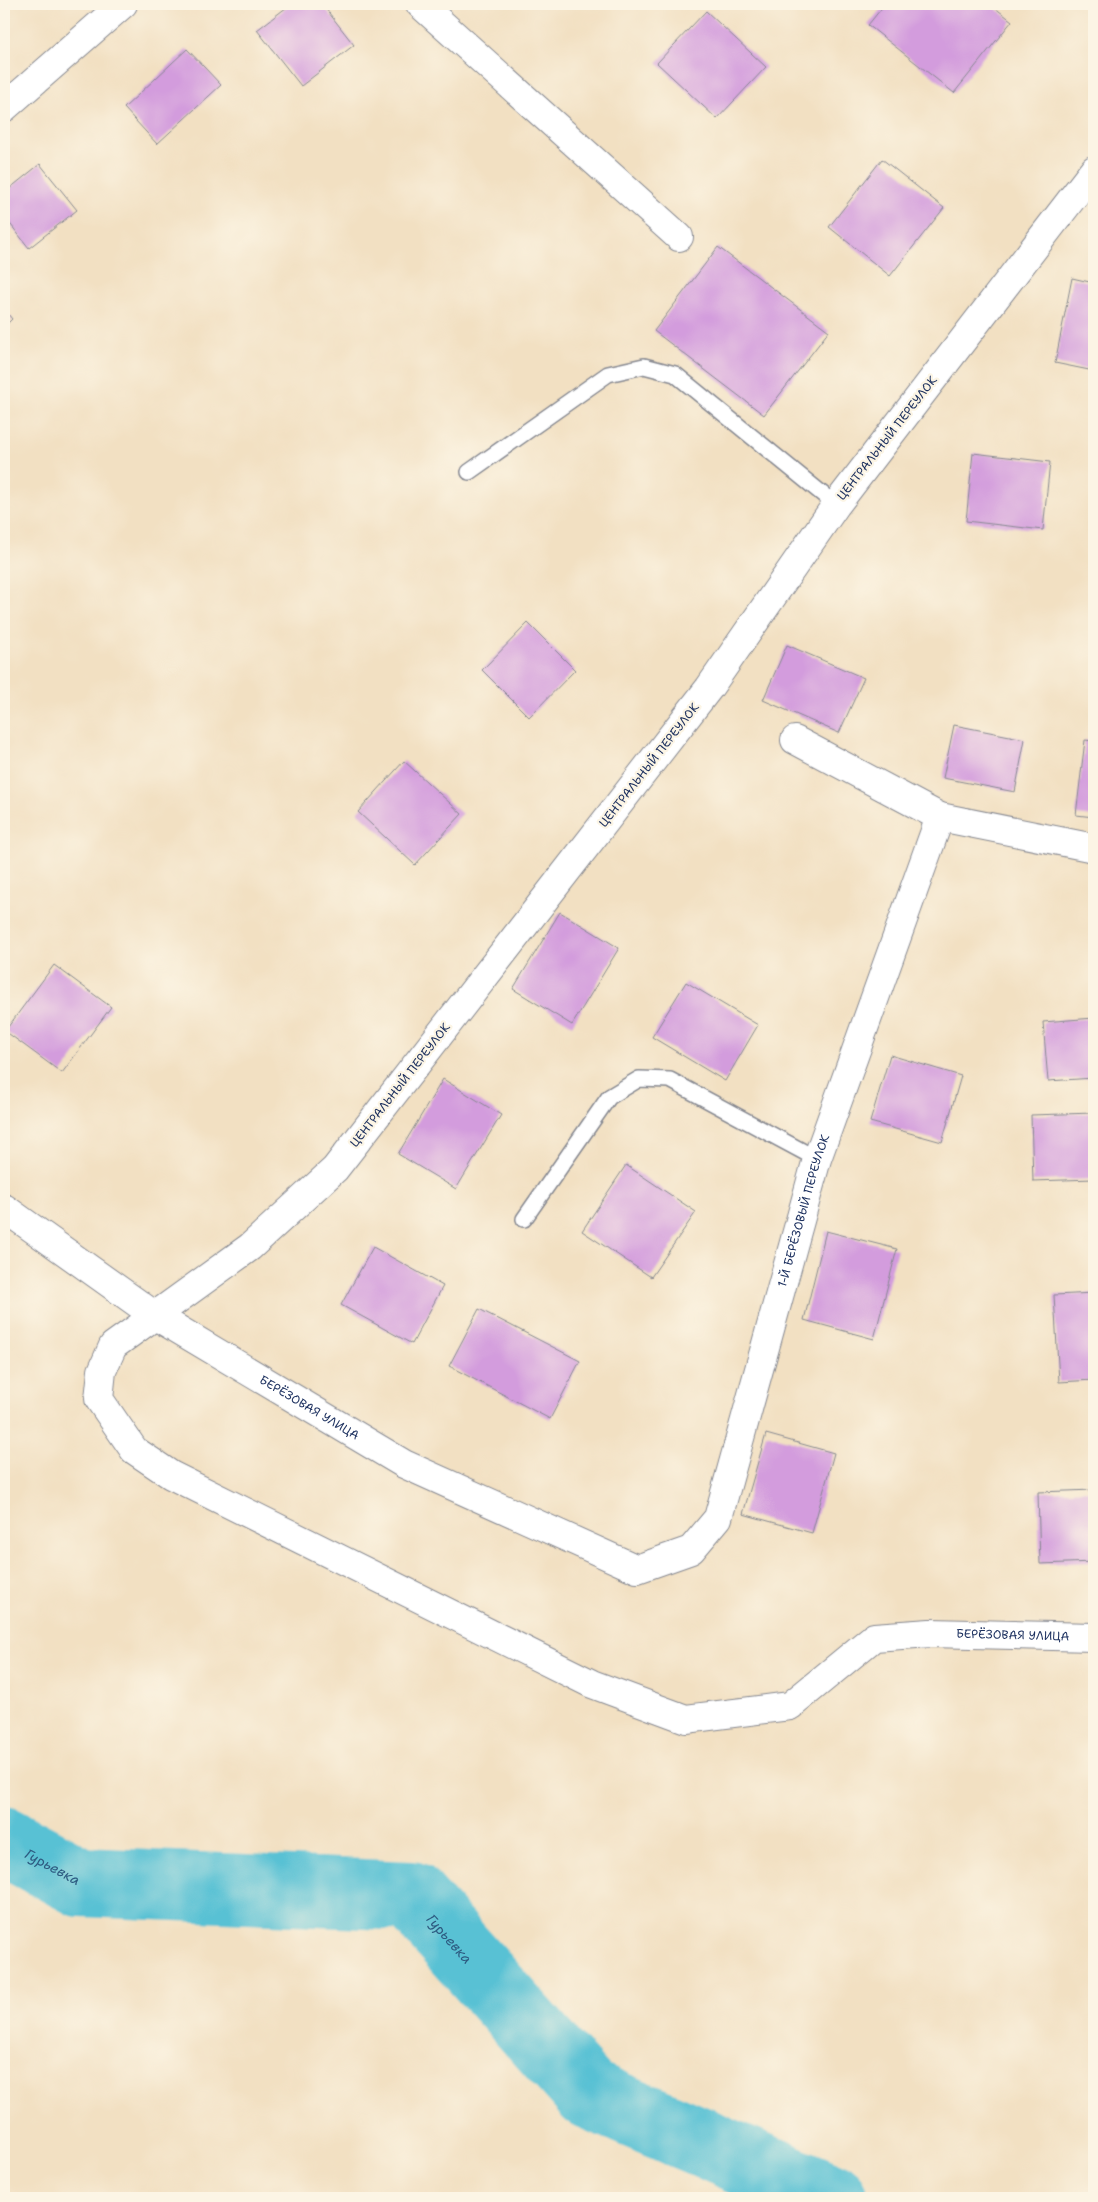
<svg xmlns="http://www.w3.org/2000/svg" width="1098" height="2202" font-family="'Shantell Sans',sans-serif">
<rect width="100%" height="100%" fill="#fcf5e5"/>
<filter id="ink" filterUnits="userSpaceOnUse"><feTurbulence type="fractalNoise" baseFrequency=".02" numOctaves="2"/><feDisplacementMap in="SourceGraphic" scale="10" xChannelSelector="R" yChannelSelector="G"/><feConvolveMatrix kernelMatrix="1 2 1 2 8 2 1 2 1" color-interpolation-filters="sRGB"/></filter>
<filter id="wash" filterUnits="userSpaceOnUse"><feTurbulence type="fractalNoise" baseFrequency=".0096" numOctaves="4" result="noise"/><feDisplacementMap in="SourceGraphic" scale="20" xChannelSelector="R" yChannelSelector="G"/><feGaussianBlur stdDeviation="1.12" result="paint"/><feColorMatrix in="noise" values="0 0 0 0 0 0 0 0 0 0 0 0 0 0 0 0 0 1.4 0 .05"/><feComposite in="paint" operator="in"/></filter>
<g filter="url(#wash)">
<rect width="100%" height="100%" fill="#f2e0c2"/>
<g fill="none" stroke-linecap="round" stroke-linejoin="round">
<!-- river -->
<path stroke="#58c1d4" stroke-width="70" id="s1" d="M4,1841L81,1882L411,1896L588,2094L833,2198"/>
</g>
<g id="blocks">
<!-- building -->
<g fill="#d39cdd">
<path d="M291,4H322L354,45L301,86L257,30Z"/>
<path d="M885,4H990L1012,21L954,93L868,25Z"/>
<path d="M706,11L766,67L717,119L657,63Z"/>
<path d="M187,49L221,85L157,144L124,108Z"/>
<path d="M882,159L944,208L890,276L829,227Z"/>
<path d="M40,164L77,210L29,248L4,216V193Z"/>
<path d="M718,247L829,331L764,415L654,331Z"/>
<path d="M1072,278L1094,283V371L1055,363Z"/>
<path d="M4,309L12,319L4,327Z"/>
<path d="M973,453L1050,462L1043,530L966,521Z"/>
<path d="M528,623L575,670L529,717L482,670Z"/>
<path d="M787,645L864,678L839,733L763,700Z"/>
<path d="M954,725L1025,739L1015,792L943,778Z"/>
<path d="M1085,740L1094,741V817L1076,815Z"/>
<path d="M404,761L462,814L415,865L358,812Z"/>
<path d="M560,912L619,948L572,1025L513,989Z"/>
<path d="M54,965L111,1007L62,1073L5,1031Z"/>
<path d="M686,982L758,1025L725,1081L652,1037Z"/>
<path d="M1094,1018V1078L1048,1081L1043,1022Z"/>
<path d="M890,1055L961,1076L942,1142L870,1122Z"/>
<path d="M443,1079L501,1115L456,1189L398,1154Z"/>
<path d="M1094,1113V1179L1033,1181L1031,1115Z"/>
<path d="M626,1165L696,1212L651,1277L582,1231Z"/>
<path d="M826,1231L897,1249L874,1339L804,1320Z"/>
<path d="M373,1247L443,1286L412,1344L341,1305Z"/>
<path d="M1094,1293V1380L1059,1382L1054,1295Z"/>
<path d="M479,1309L580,1361L550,1419L449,1366Z"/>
<path d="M766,1434L834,1453L812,1533L743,1514Z"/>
<path d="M1094,1490V1562L1040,1564L1038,1492Z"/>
</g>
</g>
</g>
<g filter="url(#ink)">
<use href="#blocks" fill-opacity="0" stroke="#868890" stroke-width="1"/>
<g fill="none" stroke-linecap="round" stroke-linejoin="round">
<defs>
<g id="service">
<path d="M469,472L608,374L644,366L675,374L836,505"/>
<path d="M524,1219L609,1097L639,1079L670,1080L817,1159"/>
</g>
<g id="minor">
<path d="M420,4L679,237"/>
<path d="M4,108L123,4"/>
<path id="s2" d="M1094,170L836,505L709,688L335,1169L250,1247L113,1346L102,1371L99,1399L134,1450L171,1475L592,1684L686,1719L790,1706L874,1637L930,1633L1094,1637"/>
<path d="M795,740L940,817L1094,848"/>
<path id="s3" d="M4,1208L154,1315L404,1464L637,1569L691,1550L718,1518L817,1159L940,817"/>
</g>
</defs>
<!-- service casing -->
<use href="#service" stroke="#868890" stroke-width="18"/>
<!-- minor casing -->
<use href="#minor" stroke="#868890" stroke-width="30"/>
<!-- service -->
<use href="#service" stroke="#fff" stroke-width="15"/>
<!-- minor -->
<use href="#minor" stroke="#fff" stroke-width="28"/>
</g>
</g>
<g text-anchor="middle" stroke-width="4.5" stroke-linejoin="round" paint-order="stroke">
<!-- street labels -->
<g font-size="12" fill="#1b2f5e" stroke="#fcf5e5">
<text transform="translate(887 438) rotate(-52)" y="4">ЦЕНТРАЛЬНЫЙ ПЕРЕУЛОК</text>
<text transform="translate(649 765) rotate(-52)" y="4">ЦЕНТРАЛЬНЫЙ ПЕРЕУЛОК</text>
<text transform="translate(400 1085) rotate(-52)" y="4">ЦЕНТРАЛЬНЫЙ ПЕРЕУЛОК</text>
<text dy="4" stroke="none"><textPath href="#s3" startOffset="1149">1-Й БЕРЁЗОВЫЙ ПЕРЕУЛОК</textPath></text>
<text dy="4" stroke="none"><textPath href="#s3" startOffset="365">БЕРЁЗОВАЯ УЛИЦА</textPath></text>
<text dy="4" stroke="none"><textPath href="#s2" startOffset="2624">БЕРЁЗОВАЯ УЛИЦА</textPath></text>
</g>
<!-- water labels -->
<g font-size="14" font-style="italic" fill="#2d5b81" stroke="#fcf5e5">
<text dy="5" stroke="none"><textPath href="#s1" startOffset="55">Гурьевка</textPath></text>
<text dy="5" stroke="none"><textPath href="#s1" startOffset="475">Гурьевка</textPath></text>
</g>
</g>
<!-- margin -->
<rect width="1098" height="2202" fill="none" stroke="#fcf5e5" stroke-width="20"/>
</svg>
